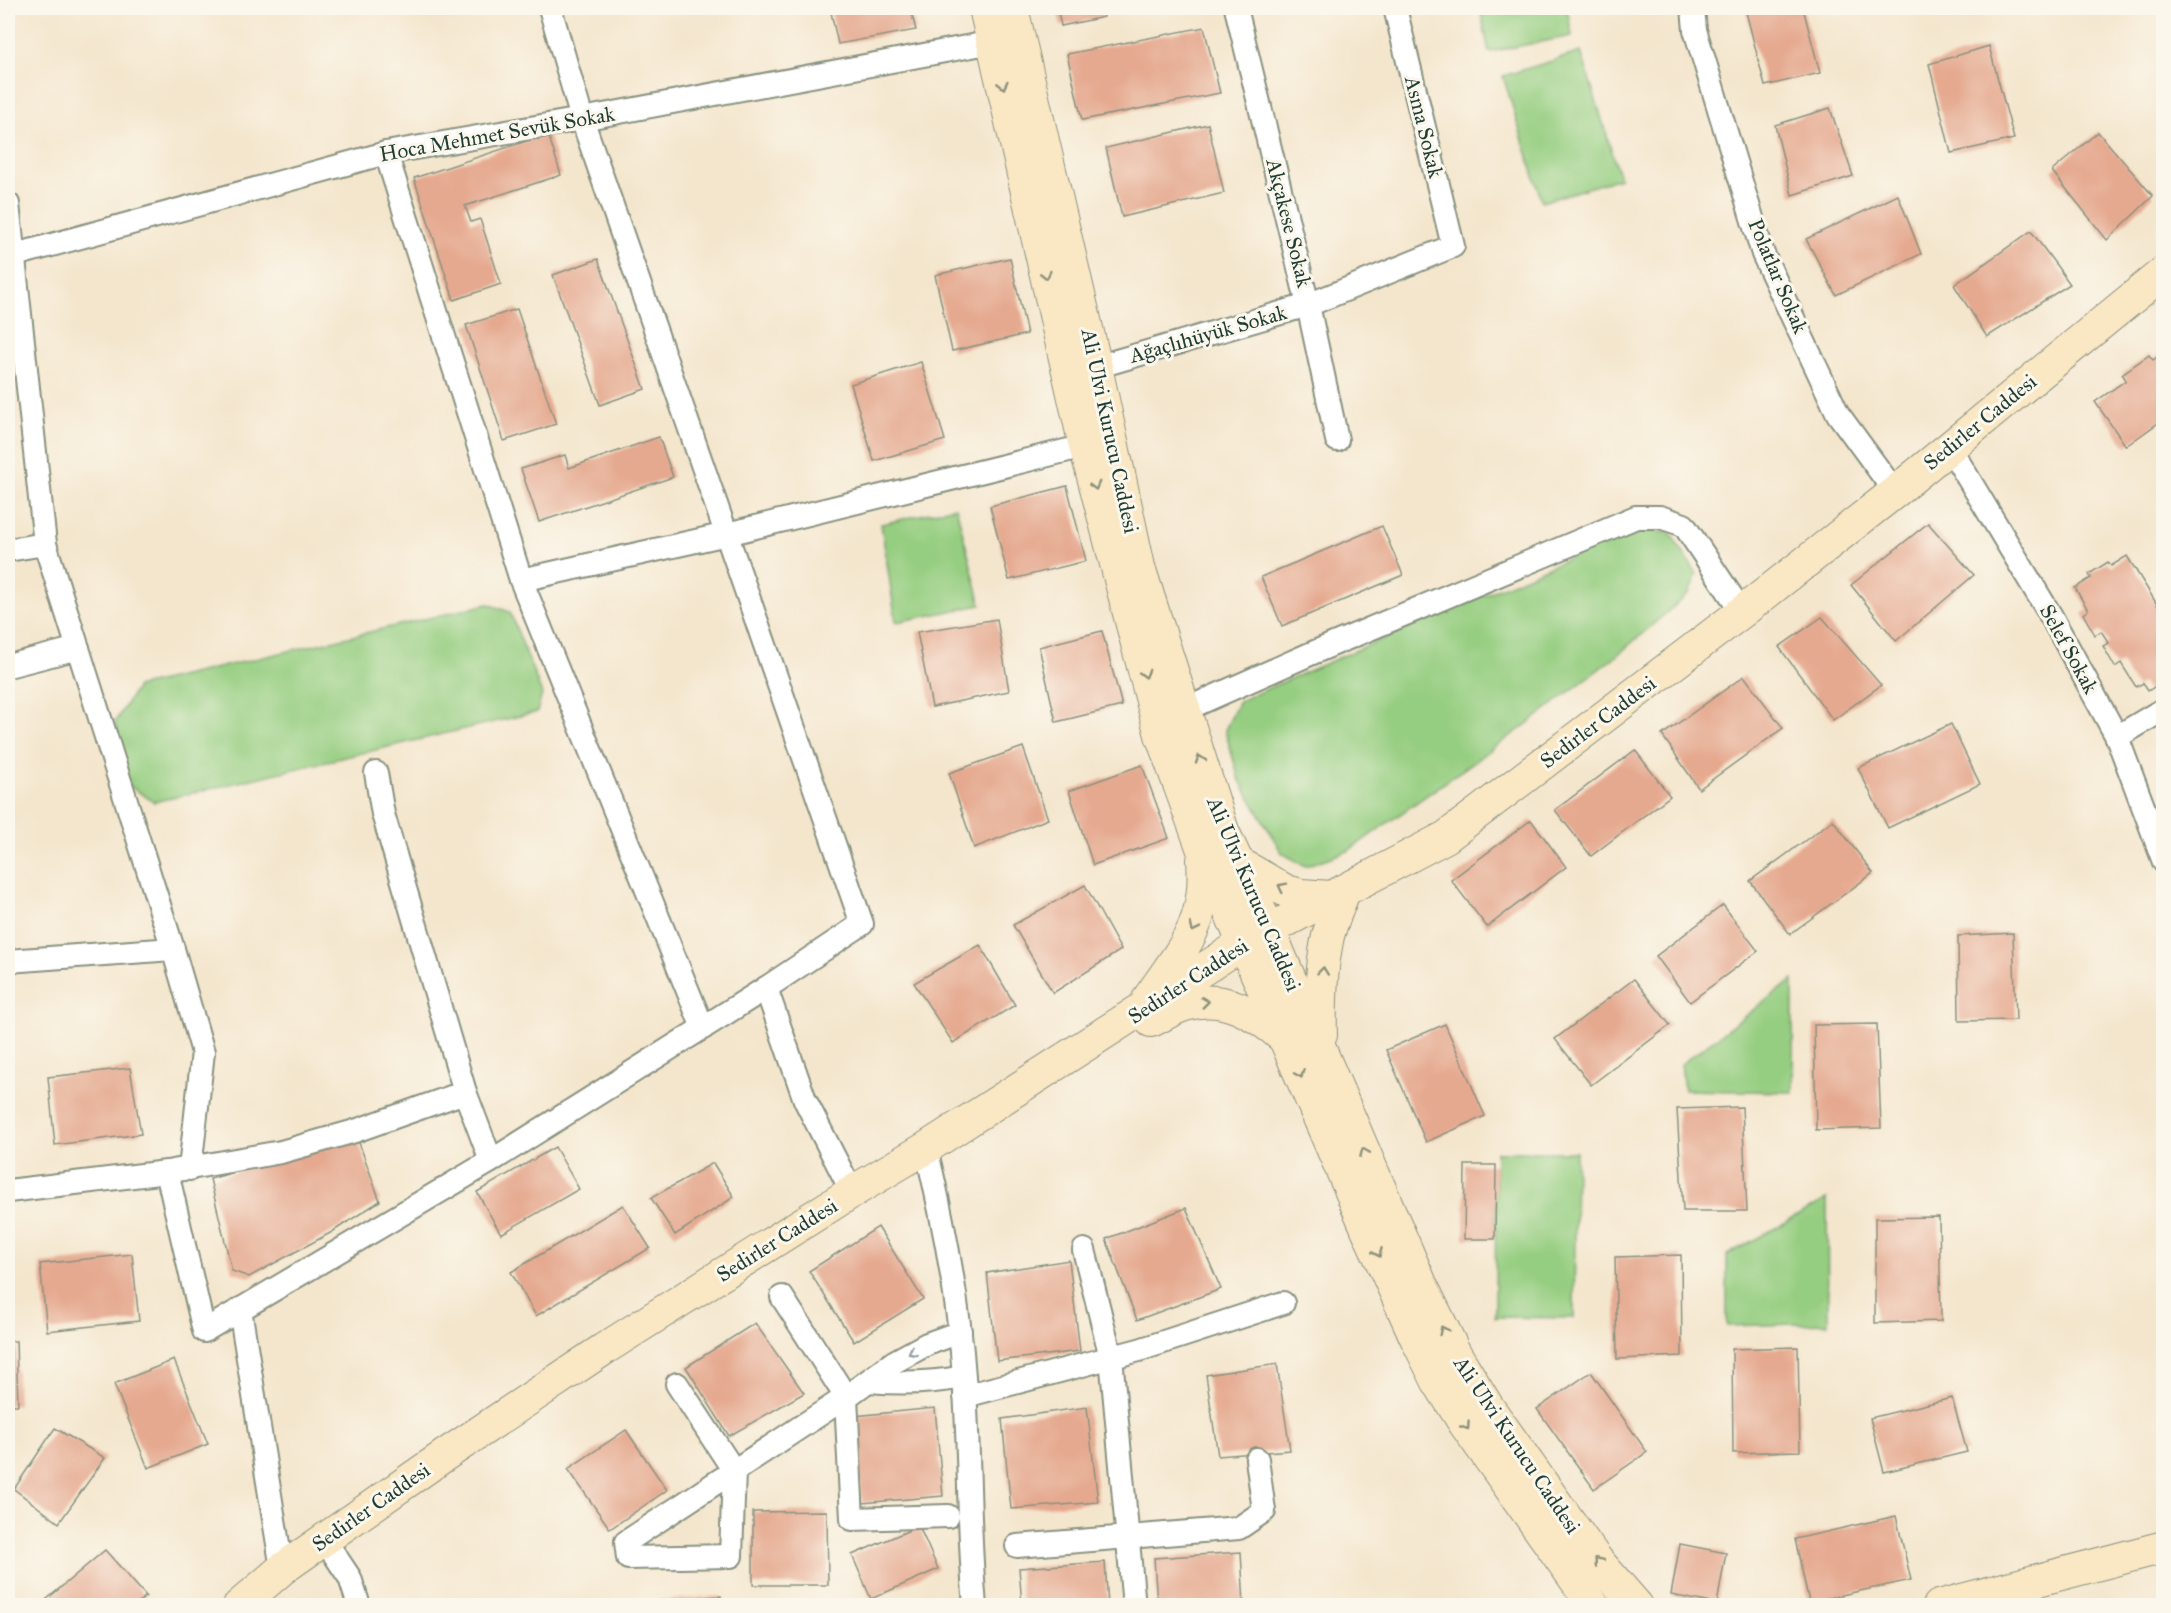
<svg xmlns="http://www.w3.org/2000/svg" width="2171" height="1613" font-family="'IM FELL Great Primer',serif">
<rect width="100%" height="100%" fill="#fbf7ec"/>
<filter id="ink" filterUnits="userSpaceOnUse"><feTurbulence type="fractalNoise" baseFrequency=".0167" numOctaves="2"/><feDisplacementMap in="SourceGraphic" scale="12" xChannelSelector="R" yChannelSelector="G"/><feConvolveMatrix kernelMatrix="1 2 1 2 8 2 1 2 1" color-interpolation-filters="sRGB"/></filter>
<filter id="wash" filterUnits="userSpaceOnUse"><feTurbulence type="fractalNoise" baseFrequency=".008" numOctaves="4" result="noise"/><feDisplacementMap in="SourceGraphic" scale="24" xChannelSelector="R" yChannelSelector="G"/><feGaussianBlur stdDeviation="1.35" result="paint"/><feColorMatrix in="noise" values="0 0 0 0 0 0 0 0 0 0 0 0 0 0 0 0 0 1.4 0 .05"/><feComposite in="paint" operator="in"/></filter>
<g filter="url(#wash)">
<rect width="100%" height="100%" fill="#f4e6cd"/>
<!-- green -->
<g fill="#96ce81" stroke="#5a865a" stroke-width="1.5">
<path d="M1480,8H1567L1572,36L1489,52Z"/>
<path d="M1581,52L1620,178L1542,202L1503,76Z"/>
<path d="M956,507L981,605L896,622L881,524Z"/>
<path d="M1636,529L1670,533L1697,574L1689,593L1620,653L1530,722L1348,851L1305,866L1282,853L1239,779L1225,730L1239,701Z"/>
<path d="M488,604L510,612L542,694L537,712L154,802L128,785L115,722L137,687Z"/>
<path d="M1793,980V1092L1684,1090L1681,1064Z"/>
<path d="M1496,1152H1576L1574,1318L1495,1317Z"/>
<path d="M1827,1199L1828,1323L1727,1326V1255Z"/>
</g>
<g id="blocks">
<!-- building -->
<g fill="#e5a98f">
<path d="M830,8H910L916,30L838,44Z"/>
<path d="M1057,8H1102L1104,17L1061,26Z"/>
<path d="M1745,8H1803L1820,73L1765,86Z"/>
<path d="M1204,27L1220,93L1082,120L1067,54Z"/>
<path d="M1989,46L2014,139L1951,153L1929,64Z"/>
<path d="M1830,108L1853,176L1792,195L1775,125Z"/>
<path d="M1208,124L1224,193L1122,217L1106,148Z"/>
<path d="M2098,132L2153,196L2107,240L2052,171Z"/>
<path d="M548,134L561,175L465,206L471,222L480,219L501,284L454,300L414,178Z"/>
<path d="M1898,195L1921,254L1836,295L1806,239Z"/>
<path d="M2031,231L2070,284L1987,337L1954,285Z"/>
<path d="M1010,258L1027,334L952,351L935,275Z"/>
<path d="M598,259L645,389L600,405L553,275Z"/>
<path d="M517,309L556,424L504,441L466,325Z"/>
<path d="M2163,353V423L2161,421L2126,446L2095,402L2126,380L2122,374L2149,355L2153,360Z"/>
<path d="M921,362L945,440L874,461L851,384Z"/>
<path d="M659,437L673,477L539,522L521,469L565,455L569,468Z"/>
<path d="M1067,486L1086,561L1009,580L990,506Z"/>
<path d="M1928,523L1974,575L1896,641L1851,585Z"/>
<path d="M1382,526L1403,575L1282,626L1261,577Z"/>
<path d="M2127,556L2163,614V681L2148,691L2143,683L2136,687L2121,663L2115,667L2103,646L2109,643L2101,631L2095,635L2083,614L2088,610L2075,588L2091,578L2089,574L2108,562L2111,566Z"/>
<path d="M1822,617L1881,685L1833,720L1779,647Z"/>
<path d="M997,619L1009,691L932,707L917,632Z"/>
<path d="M1102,631L1122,706L1056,722L1039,647Z"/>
<path d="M1744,676L1783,728L1699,789L1662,735Z"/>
<path d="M1951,724L1980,784L1888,828L1858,768Z"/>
<path d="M1023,747L1048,819L974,848L949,773Z"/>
<path d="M1635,750L1670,796L1591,856L1555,810Z"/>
<path d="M1142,765L1169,838L1093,865L1069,791Z"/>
<path d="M1531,820L1566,867L1487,927L1451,880Z"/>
<path d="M1833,820L1873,873L1790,934L1750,881Z"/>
<path d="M1085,885L1121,950L1053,993L1013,925Z"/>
<path d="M1723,905L1758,951L1690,1002L1656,956Z"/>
<path d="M2013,933L2016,1020L1959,1021L1958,936Z"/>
<path d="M980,945L1015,1005L953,1043L914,983Z"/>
<path d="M1634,979L1670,1025L1591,1085L1555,1039Z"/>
<path d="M1445,1024L1485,1116L1426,1142L1386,1050Z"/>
<path d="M1877,1024L1881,1128L1816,1130L1814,1025Z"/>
<path d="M130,1068L141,1134L55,1145L48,1077Z"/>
<path d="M1742,1107L1747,1211H1683L1677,1109Z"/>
<path d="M357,1137L380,1201L332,1232L249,1277L232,1271L210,1179Z"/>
<path d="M555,1147L579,1189L501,1234L477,1192Z"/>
<path d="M713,1163L734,1197L675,1235L651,1198Z"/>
<path d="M1465,1165H1496L1495,1239H1464Z"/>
<path d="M623,1205L650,1248L536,1316L511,1272Z"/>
<path d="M1186,1208L1221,1289L1137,1320L1106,1239Z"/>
<path d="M1939,1217L1941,1321L1875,1323V1218Z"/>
<path d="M878,1227L923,1299L854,1342L809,1271Z"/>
<path d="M132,1254L139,1321L47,1331L40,1264Z"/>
<path d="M1681,1255L1682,1356L1617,1359L1615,1257Z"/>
<path d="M1069,1260L1080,1351L997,1361L987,1273Z"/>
<path d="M755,1323L804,1393L729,1436L686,1367Z"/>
<path d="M8,1341H16L18,1405H8Z"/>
<path d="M1798,1347L1800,1451L1733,1453L1732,1349Z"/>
<path d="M174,1360L208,1444L148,1468L114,1384Z"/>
<path d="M1277,1364L1290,1450L1218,1456L1206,1375Z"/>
<path d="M1591,1372L1647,1452L1594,1489L1537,1409Z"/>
<path d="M1952,1398L1967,1452L1884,1472L1870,1418Z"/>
<path d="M1087,1407L1098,1502L1011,1509L1002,1419Z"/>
<path d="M935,1408L943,1496L862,1503L854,1416Z"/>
<path d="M55,1428L105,1458L59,1523L14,1489Z"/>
<path d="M626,1430L667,1490L610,1529L568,1469Z"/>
<path d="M827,1511L828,1585H753V1512Z"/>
<path d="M1896,1516L1911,1580L1809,1602L1795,1539Z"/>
<path d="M919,1526L938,1569L871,1599L852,1555Z"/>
<path d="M1680,1544L1726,1553L1717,1604L1671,1595Z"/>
<path d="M105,1550L146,1596L136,1605H40Z"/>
<path d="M1241,1552L1244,1605H1157L1154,1558Z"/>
<path d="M1105,1562L1108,1605H1022L1019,1568Z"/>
<path d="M721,1596L722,1605H642V1602Z"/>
</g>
</g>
</g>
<g filter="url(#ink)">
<use href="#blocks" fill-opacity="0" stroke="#8a9280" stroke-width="1.5"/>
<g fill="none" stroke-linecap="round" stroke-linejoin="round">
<defs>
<g id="street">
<path d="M1236,8L1308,305L1337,440"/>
<path d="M1693,8L1695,30L1763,254L1838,414L1895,492"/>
<path d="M386,153L521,580L703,1028"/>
<path d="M8,204L45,544L173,949L203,1052L190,1169"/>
<path d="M8,257L386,153L582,119L993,42"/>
<path d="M1096,367L1308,305L1453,246L1395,8"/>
<path d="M1950,448L2051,616L2117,737L2164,862"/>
<path d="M8,550L45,544"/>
<path d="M521,580L727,534L1085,446"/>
<path d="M8,666L78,648"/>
<path d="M1184,710L1310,654L1636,517H1660L1684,525L1742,612"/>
<path d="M2117,737L2164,709"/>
<path d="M376,773L383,814L465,1092L491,1161"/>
<path d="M8,961L173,949"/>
<path d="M766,988L805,1100L852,1192"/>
<path d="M926,1148C944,1223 959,1300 964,1377C970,1453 968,1530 975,1606"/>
<path d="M167,1172L204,1331L491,1161L766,988L862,924L582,119L550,8"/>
<path d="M8,1191L167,1172L281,1152L355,1131L465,1092"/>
<path d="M1084,1250L1111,1357L1134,1606"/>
<path d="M782,1297L846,1397L852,1519L948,1516"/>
<path d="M240,1309L282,1569"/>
<path d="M869,1381C902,1384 932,1383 964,1377"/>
<path d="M677,1384L734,1471L731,1556L628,1558L626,1542L846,1397L894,1362L927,1344L960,1332"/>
<path d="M965,1396L1139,1350L1283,1303"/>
<path d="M324,1539L350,1578L359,1606"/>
<path d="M1017,1546L1239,1528L1264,1511L1257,1459"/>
</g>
<g id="secondary">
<path d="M985,8L1085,446L1161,735L1203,850L1371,1238L1416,1338L1438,1382L1464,1423L1594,1606"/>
<path d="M1012,8L1096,367L1139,567L1223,831L1269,930L1421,1284L1455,1353L1488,1407L1596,1559L1637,1606"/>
<path d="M1237,862L1286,891L1301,895L1332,897"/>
<path d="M1148,999C1182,949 1208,925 1203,860"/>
<path d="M1151,1021C1162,1016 1174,1008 1185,1005C1224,993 1256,1014 1284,1038"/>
<path d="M1321,1035C1320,1001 1321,968 1328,936C1332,921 1339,906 1344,891"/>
<path d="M239,1606L282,1569L445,1455L604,1349L852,1192L926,1148L1244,943L1446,837L1742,612L1895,492L2164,272"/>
<path d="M1939,1606L2164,1547"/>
</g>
</defs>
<!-- street casing -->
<use href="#street" stroke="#8a9280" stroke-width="26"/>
<!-- secondary casing -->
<use href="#secondary" stroke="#8a9280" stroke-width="34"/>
<!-- street -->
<use href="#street" stroke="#fff" stroke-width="22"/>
<!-- secondary -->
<use href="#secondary" stroke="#fae7c3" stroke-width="32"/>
</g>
<!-- one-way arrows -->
<defs><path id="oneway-chevron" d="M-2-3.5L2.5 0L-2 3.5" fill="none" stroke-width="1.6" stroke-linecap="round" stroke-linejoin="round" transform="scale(1.5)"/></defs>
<g stroke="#8c927c">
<use href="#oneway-chevron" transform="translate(1003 85) rotate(77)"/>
<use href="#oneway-chevron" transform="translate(1046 275) rotate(77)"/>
<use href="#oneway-chevron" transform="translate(1095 486) rotate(75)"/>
<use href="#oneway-chevron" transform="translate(1145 674) rotate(75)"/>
<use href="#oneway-chevron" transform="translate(1200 759) rotate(-108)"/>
<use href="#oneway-chevron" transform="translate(1282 887) rotate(-153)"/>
<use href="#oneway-chevron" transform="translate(1194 928) rotate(116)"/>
<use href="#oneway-chevron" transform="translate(1323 971) rotate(-84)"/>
<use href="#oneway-chevron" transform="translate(1205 1002) rotate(-7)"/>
<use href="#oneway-chevron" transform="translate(1300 1074) rotate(67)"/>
<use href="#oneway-chevron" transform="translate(1364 1152) rotate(-113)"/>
<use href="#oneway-chevron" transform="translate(1378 1253) rotate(66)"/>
<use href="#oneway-chevron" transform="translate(1443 1330) rotate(-116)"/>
<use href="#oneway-chevron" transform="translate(1466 1426) rotate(56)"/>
<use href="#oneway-chevron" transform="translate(1598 1561) rotate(-130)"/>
</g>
<use stroke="#8f9e9a" href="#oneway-chevron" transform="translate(912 1352) rotate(151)"/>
</g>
<g text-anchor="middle" stroke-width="6" stroke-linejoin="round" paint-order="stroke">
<!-- street labels -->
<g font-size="21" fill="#1f3d34" stroke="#fbf7ec">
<text transform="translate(1424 127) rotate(76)" y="7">Asma Sokak</text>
<text transform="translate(497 134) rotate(-10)" y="7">Hoca Mehmet Sevük Sokak</text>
<text transform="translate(1289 223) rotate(76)" y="7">Akçakese Sokak</text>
<text transform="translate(1778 276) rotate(67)" y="7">Polatlar Sokak</text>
<text transform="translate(1208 334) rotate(-16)" y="7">Ağaçlıhüyük Sokak</text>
<text transform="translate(1980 422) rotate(-39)" y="7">Sedirler Caddesi</text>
<text transform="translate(1110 431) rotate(78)" y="7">Ali Ulvi Kurucu Caddesi</text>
<text transform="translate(2069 649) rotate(61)" y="7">Selef Sokak</text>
<text transform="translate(1598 722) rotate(-37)" y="7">Sedirler Caddesi</text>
<text transform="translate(1254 894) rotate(67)" y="7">Ali Ulvi Kurucu Caddesi</text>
<text transform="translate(1188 981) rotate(-33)" y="7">Sedirler Caddesi</text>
<text transform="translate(777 1240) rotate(-32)" y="7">Sedirler Caddesi</text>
<text transform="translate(1517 1445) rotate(56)" y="7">Ali Ulvi Kurucu Caddesi</text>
<text transform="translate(371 1507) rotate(-35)" y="7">Sedirler Caddesi</text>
</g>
</g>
<!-- margin -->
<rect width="2171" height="1613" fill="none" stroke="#fbf7ec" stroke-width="30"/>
</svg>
